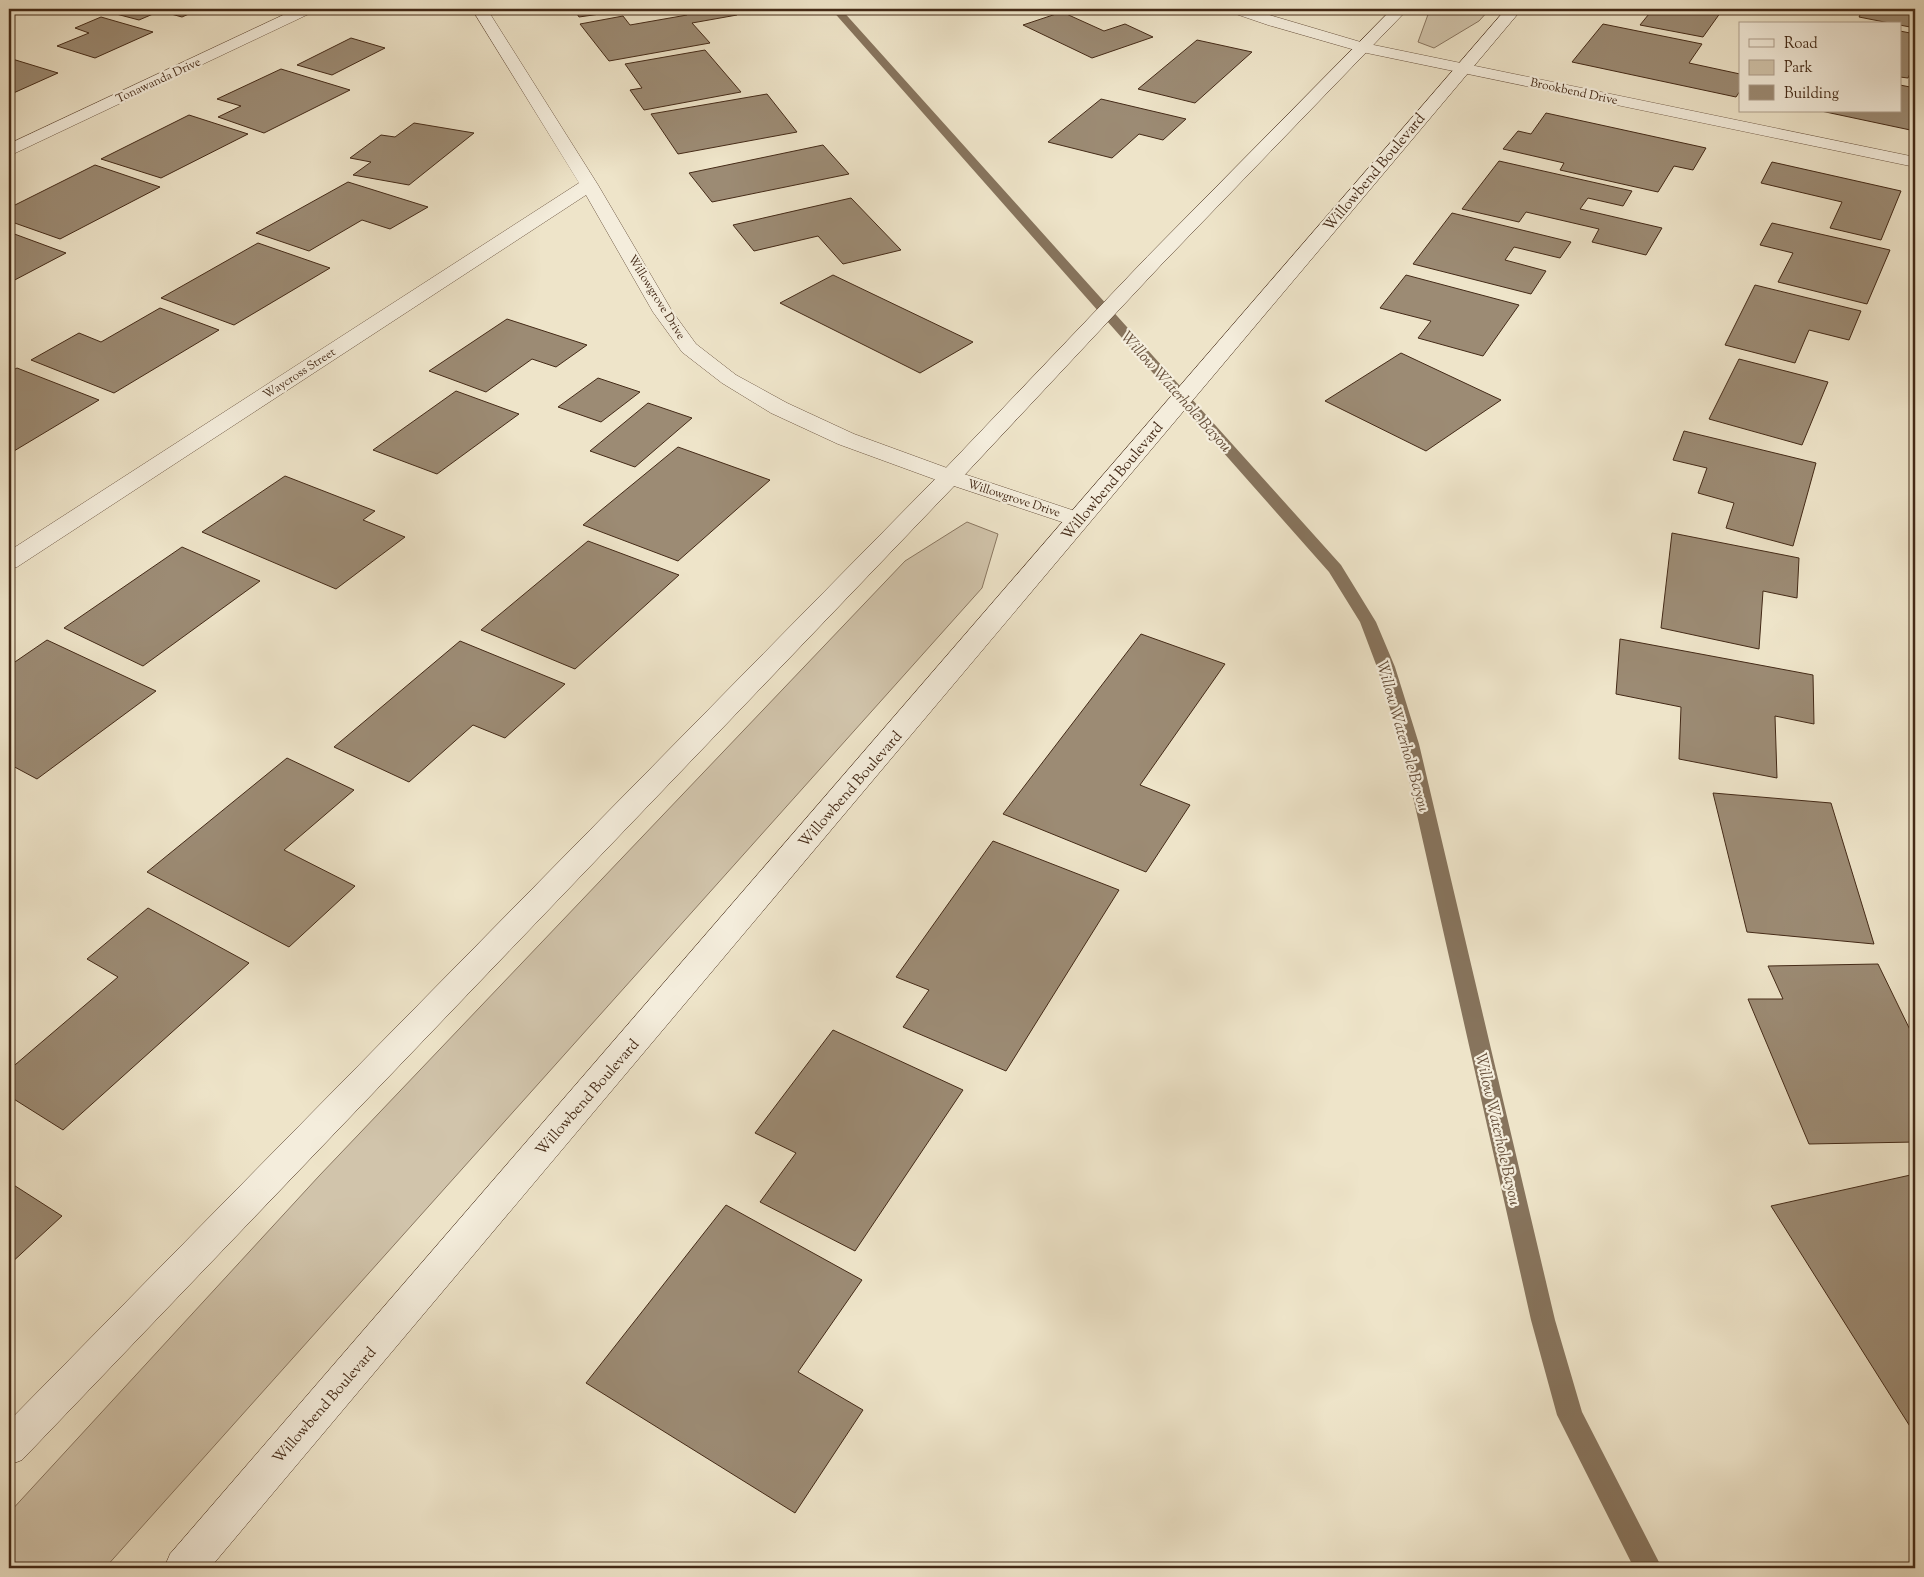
<svg xmlns="http://www.w3.org/2000/svg" width="1924" height="1577" font-family="'Sorts Mill Goudy',serif">
<rect width="100%" height="100%" fill="#eee4c9"/>
<filter id="stains"><feTurbulence type="fractalNoise" baseFrequency=".004" numOctaves="4"/><feColorMatrix values="0 0 0 0 .2 0 0 0 0 .09 0 0 0 0 .02 0 0 0 .5 -.17"/></filter>
<radialGradient id="worn" r=".72"><stop offset=".6" stop-color="#630" stop-opacity="0"/><stop offset="1" stop-color="#630" stop-opacity=".3"/></radialGradient>
<!-- green -->
<g fill="#d1c4ab" stroke="#8a7761">
<path d="M1430,9H1490L1479,21L1434,48L1418,42Z"/>
<path d="M967,522L998,534L982,588L105,1568H9V1513L319,1176L905,561Z"/>
</g>
<g fill="none" stroke-linecap="round" stroke-linejoin="round">
<!-- stream -->
<path fill="#87745d" fill-rule="evenodd" d="M831,9H841L1341,565L1376,622L1395,667L1419,744L1555,1320L1582,1412L1662,1568H1634L1557,1415L1531,1320L1401,744L1377,667L1360,622L1329,572Z"/>
</g>
<!-- building -->
<g fill="#9c8b74" stroke="#442a17">
<path d="M103,9H200L182,17L160,11L139,20L101,10Z"/>
<path d="M574,9H635L579,17Z"/>
<path d="M681,9H731L737,15L692,23L710,43L609,61L580,24L623,16L630,25L687,15Z"/>
<path d="M1018,9H1050L1025,14Z"/>
<path d="M1653,9H1723L1703,37L1640,25Z"/>
<path d="M1863,9H1915V28L1859,17Z"/>
<path d="M1062,12L1104,31L1125,24L1153,37L1092,58L1023,25Z"/>
<path d="M101,17L153,32L95,58L57,46L89,33L75,28Z"/>
<path d="M1603,24L1702,44L1689,63L1740,74V91L1736,97L1572,62Z"/>
<path d="M1900,31L1915,34V68L1913,67L1908,78L1900,77Z"/>
<path d="M351,38L385,48L332,75L297,65Z"/>
<path d="M1197,40L1252,52L1195,103L1138,89Z"/>
<path d="M705,50L741,92L644,110L630,90L642,88L625,64Z"/>
<path d="M9,58L58,73L9,95Z"/>
<path d="M281,69L350,90L264,133L218,117L241,106L217,99Z"/>
<path d="M1900,85L1915,88V131L1821,111H1900Z"/>
<path d="M767,94L797,132L678,154L651,114Z"/>
<path d="M1101,99L1186,119L1163,140L1139,134L1112,158L1048,142Z"/>
<path d="M1546,113L1706,148L1693,170L1674,166L1658,192L1560,170L1564,163L1503,149L1518,131L1531,134Z"/>
<path d="M189,115L248,134L161,178L101,159Z"/>
<path d="M414,123L474,133L409,185L353,175L371,162L350,158L381,135L395,137Z"/>
<path d="M823,145L849,174L712,202L689,173Z"/>
<path d="M1499,161L1632,191L1623,206L1588,198L1580,209L1662,228L1646,255L1592,242L1599,229L1526,212L1519,222L1462,209Z"/>
<path d="M1772,162L1901,191L1881,240L1830,228L1842,202L1761,183Z"/>
<path d="M95,165L160,187L60,239L9,221V208Z"/>
<path d="M348,182L428,207L390,229L362,220L309,251L256,233Z"/>
<path d="M851,198L901,250L843,264L818,236L754,251L733,225Z"/>
<path d="M1452,213L1571,242L1560,258L1514,247L1505,260L1546,271L1531,294L1413,264Z"/>
<path d="M1772,223L1890,250L1867,304L1778,282L1793,253L1760,245Z"/>
<path d="M9,232L66,253L9,283Z"/>
<path d="M258,243L330,268L234,325L161,298Z"/>
<path d="M833,275L973,342L920,373L780,303Z"/>
<path d="M1406,275L1519,305L1483,356L1418,338L1431,321L1380,308Z"/>
<path d="M1755,285L1861,311L1849,340L1809,330L1795,363L1725,345Z"/>
<path d="M160,308L219,330L114,393L31,360L79,333L101,342Z"/>
<path d="M507,319L587,345L556,367L532,359L486,392L429,371Z"/>
<path d="M1401,353L1501,400L1426,451L1325,401Z"/>
<path d="M1739,359L1828,382L1802,445L1709,419Z"/>
<path d="M17,368L99,400L9,454V372Z"/>
<path d="M598,378L640,392L601,422L558,407Z"/>
<path d="M456,391L519,414L437,474L373,450Z"/>
<path d="M648,403L692,418L635,467L590,451Z"/>
<path d="M1684,431L1816,463L1793,546L1726,528L1734,503L1698,493L1707,468L1673,460Z"/>
<path d="M678,447L770,480L678,561L583,525Z"/>
<path d="M285,476L375,511L363,520L405,537L336,589L202,532Z"/>
<path d="M1672,533L1799,558L1797,598L1763,591L1759,649L1661,628Z"/>
<path d="M588,541L679,575L575,669L481,630Z"/>
<path d="M182,547L260,581L143,666L64,628Z"/>
<path d="M1141,634L1225,664L1140,785L1190,805L1146,872L1003,814Z"/>
<path d="M1620,639L1813,675L1814,724L1775,716L1777,778L1679,759L1681,707L1616,694Z"/>
<path d="M47,640L156,691L37,779L9,764V666Z"/>
<path d="M460,641L565,684L505,738L473,725L409,782L334,747Z"/>
<path d="M287,758L354,790L284,850L355,886L289,947L147,872Z"/>
<path d="M1713,793L1831,803L1874,944L1747,932Z"/>
<path d="M993,841L1119,890L1006,1071L903,1027L929,990L896,977Z"/>
<path d="M148,908L249,963L63,1130L9,1096V1070L118,977L87,959Z"/>
<path d="M1878,964L1915,1040V1142L1809,1144L1748,999H1783L1768,966Z"/>
<path d="M833,1030L963,1090L855,1251L760,1202L796,1153L755,1133Z"/>
<path d="M1915,1174V1427L1911,1428L1771,1206Z"/>
<path d="M9,1182L62,1216L9,1265Z"/>
<path d="M726,1205L862,1280L798,1372L863,1410L795,1513L586,1383Z"/>
</g>
<g fill="none" stroke-linecap="round" stroke-linejoin="round">
<defs>
<g id="minor">
<path d="M296,9H316L313,12L9,156V144Z"/>
<path d="M472,9H487L598,185L672,311L696,344L736,375L787,403L854,434L958,472L1087,515L1091,520L1087,525L1079,527L1071,525L942,482L838,444L771,413L722,383L682,352L653,312L586,195L17,567L9,569V551L579,183Z"/>
<path d="M1227,9H1249L1364,43L1915,157V167L1362,52L1268,25L1230,12Z"/>
</g>
<g id="secondary">
<path d="M1392,9H1408L1161,265L958,482L22,1460L9,1465V1421L942,472L1147,257Z"/>
<path d="M1506,9H1522L210,1568H164L170,1554Z"/>
</g>
</defs>
<!-- minor casing -->
<use href="#minor" stroke="#6e5844" stroke-width="1"/>
<!-- secondary casing -->
<use href="#secondary" stroke="#442a17" stroke-width="1"/>
<!-- minor -->
<use href="#minor" fill="#f4eddc" fill-rule="evenodd"/>
<!-- secondary -->
<use href="#secondary" fill="#f4eddc" fill-rule="evenodd"/>
</g>
<g text-anchor="middle" stroke-width="4.5" stroke-linejoin="round" paint-order="stroke">
<!-- far-street labels -->
<g font-size="12" fill="#442a17" stroke="#f4eddc">
<text transform="translate(158 80) rotate(-25)" y="4">Tonawanda Drive</text>
<text transform="translate(1574 91) rotate(12)" y="4">Brookbend Drive</text>
<text transform="translate(657 297) rotate(58)" y="4">Willowgrove Drive</text>
<text transform="translate(299 373) rotate(-33)" y="4">Waycross Street</text>
<text transform="translate(1014 498) rotate(18)" y="4">Willowgrove Drive</text>
</g>
<!-- street labels -->
<g font-size="15" fill="#442a17" stroke="#f4eddc">
<text transform="translate(1374 172) rotate(-50)" y="5">Willowbend Boulevard</text>
<text transform="translate(1112 481) rotate(-50)" y="5">Willowbend Boulevard</text>
<text transform="translate(850 789) rotate(-49)" y="5">Willowbend Boulevard</text>
<text transform="translate(587 1097) rotate(-49)" y="5">Willowbend Boulevard</text>
<text transform="translate(324 1405) rotate(-49)" y="5">Willowbend Boulevard</text>
</g>
<!-- water labels -->
<g font-size="16" font-style="italic" fill="#664f3a" stroke="#f4eddc">
<text transform="translate(1177 391) rotate(48)" y="6">Willow Waterhole Bayou</text>
<text transform="translate(1404 736) rotate(74)" y="6">Willow Waterhole Bayou</text>
<text transform="translate(1499 1129) rotate(77)" y="6">Willow Waterhole Bayou</text>
</g>
</g>
<!-- margin -->
<rect width="1924" height="1577" fill="none" stroke="#eee4c9" stroke-width="30"/>
<rect x="10" y="10" width="1904" height="1557" fill="none" stroke="#442a17" stroke-width="2.5"/>
<rect x="15" y="15" width="1894" height="1547" fill="none" stroke="#442a17"/>
<!-- legend -->
<rect x="1739" y="22" width="162" height="90" fill="#f4eddc" stroke="#ae9f8d"/>
<rect x="1749" y="39" width="25" height="8" fill="#f4eddc" stroke="#ae9f8d"/>
<text x="1784" y="48" font-size="15" fill="#442a17">Road</text>
<rect x="1749" y="60" width="25" height="15" fill="#d1c4ab" stroke="#ae9f8d"/>
<text x="1784" y="72" font-size="15" fill="#442a17">Park</text>
<rect x="1749" y="85" width="25" height="15" fill="#9c8b74" stroke="#ae9f8d"/>
<text x="1784" y="98" font-size="15" fill="#442a17">Building</text>
<rect width="100%" height="100%" filter="url(#stains)"/>
<rect width="100%" height="100%" fill="url(#worn)"/>
</svg>
